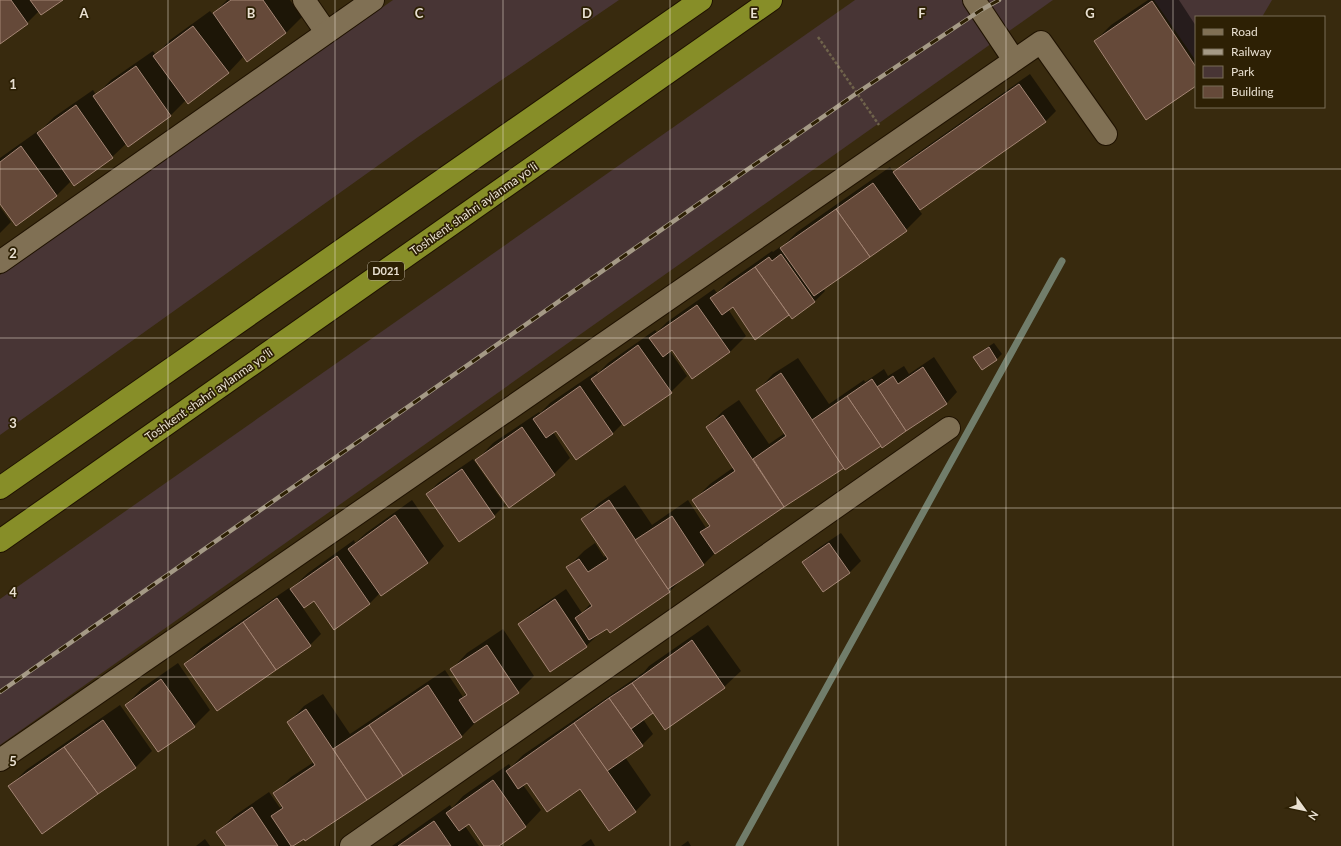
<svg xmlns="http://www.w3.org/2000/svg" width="1341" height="846" font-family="Lato,sans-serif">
<rect width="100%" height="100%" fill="#382a0e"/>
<!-- green -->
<g fill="#483535">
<path d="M393,0H619L418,137L0,435V275Z"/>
<path d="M855,0H1053L0,745V599Z"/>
<path d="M1154,0H1272L1262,17H1196V61Z"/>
</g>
<!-- shadow -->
<g fill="#0007">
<path d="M0,0H61L39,11L27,23L0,42Z"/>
<path d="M227,0H290L302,17L286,33L244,56L228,73L186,100L171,115L127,143L112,157L74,184L71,181L56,196L0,203V158L38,131L39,132L54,117L93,90L96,95L111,80L153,51L156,55L170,40L210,11L213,14Z"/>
<path d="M1148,0H1179L1196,26V85L1095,41L1111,25Z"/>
<path d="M1030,74L1056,111L1045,122L919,210L922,214L906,230L823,288L825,291L814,302L790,314L755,338L733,306L728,309L746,336L730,352L673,349L670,351L687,376L671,392L623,423L613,433L577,459L556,430L553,432L570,458L554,474L509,506L477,460L493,443L539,412L540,413L550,403L597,371L598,373L608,363L655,330L657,332L667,322L714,289L717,293L728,282L772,251L773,252L780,247L781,248L797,232L890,167L894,173L906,161Z"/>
<path d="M0,207L11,222L0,233Z"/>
<path d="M994,343L1002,354L996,360L975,358L980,352Z"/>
<path d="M934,357L957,392L947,403L882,446L881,444L844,466L716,552L704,564L682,579L669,592L596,635L597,636L586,646L520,624L531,613L566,589L582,613L591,603L568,567L584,551L595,543L604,557L606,555L582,519L599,503L625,485L652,525L688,500L706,528L710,524L694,500L710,484L734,467L707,427L723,411L739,400L769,444L785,433L757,391L773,374L798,358L829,404L864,380L865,382L884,369L888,376L904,366L909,374Z"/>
<path d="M473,459L505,505L494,516L427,494L438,483Z"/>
<path d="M412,500L444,546L428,563L382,595L380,593L370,603L334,628L314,600L303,608L321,634L310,645L185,664L201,648L289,588L290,590L308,573L354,540L355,543L366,533Z"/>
<path d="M841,533L861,561L850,572L823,591L803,562L814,551Z"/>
<path d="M708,625L741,671L724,687L653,712L643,719L653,734L642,745L625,757L651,795L635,812L581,788L527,782L523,785L541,810L525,827L497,846H485L469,823L465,826L479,846H392L450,805L452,808L463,796L509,764L511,767L523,755L644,672L649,666Z"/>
<path d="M503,629L534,676L518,692L478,720L462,736L306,840L304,838L293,846H227L218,832L234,816L269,792L280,808L283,805L275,793L291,777L314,762L288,723L304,706L323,694L350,734L445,670L463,697L467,693L451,670L467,653Z"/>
<path d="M178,663L210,710L194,726L126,705L142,688Z"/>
<path d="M120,705L152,751L136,767L42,832L10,786L26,770Z"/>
<path d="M205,839L210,846H196Z"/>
<path d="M591,839L595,846H581Z"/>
<path d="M688,841L691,846H681Z"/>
</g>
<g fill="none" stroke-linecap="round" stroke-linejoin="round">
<!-- stream -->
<path stroke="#717d6b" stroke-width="7" d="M739,846L1062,261"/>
</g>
<!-- building -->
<g fill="#654939" stroke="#a48574">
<path d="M0,0H11L28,24L0,44Z"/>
<path d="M30,0H63L41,15Z"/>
<path d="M231,0H263L286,33L247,62L213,13Z"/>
<path d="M1152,1L1196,67V86L1146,120L1094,41Z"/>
<path d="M193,26L229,73L188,104L153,56Z"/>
<path d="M136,66L171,116L128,147L93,96Z"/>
<path d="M1019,84L1046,122L920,210L893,172Z"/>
<path d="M76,105L113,158L74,186L37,133Z"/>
<path d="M21,146L57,196L16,226L0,204V162Z"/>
<path d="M873,183L907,231L870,257L836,209Z"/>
<path d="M836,209L870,257L814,296L780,248Z"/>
<path d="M781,254L815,302L792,319L755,267L769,257L772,261Z"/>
<path d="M755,267L789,315L755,340L733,307L722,315L710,298Z"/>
<path d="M697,305L730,352L692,379L672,350L663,357L649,338Z"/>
<path d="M638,345L672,393L624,426L591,379Z"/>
<path d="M989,347L997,360L982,370L973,357Z"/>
<path d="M923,367L947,404L906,431L877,387L893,376L898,384Z"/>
<path d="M781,373L844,468L784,507L753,459L786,436L756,390Z"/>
<path d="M872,379L906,431L882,448L847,396Z"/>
<path d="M580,386L613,434L576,460L556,431L546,438L533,419Z"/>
<path d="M847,396L881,446L845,470L812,420Z"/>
<path d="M723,415L784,507L715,554L700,532L710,526L692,500L735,471L706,427Z"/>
<path d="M522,427L555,475L509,508L475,460Z"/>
<path d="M462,469L495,517L459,542L426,494Z"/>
<path d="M609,500L670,592L610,633L607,629L589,640L575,618L592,606L566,567L579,559L588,572L608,559L581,519Z"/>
<path d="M395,515L428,563L381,596L348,549Z"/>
<path d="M672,516L704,565L668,589L635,540Z"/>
<path d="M829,543L850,573L823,592L802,562Z"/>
<path d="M337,556L370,604L334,630L314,601L304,608L290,589Z"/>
<path d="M277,598L311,646L276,670L243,622Z"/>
<path d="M555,599L587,647L550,672L518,624Z"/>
<path d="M243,622L276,670L217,711L184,664Z"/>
<path d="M692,640L725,688L665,730L632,683Z"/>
<path d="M487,645L519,693L474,723L459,700L467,695L450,669Z"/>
<path d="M161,679L195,727L158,752L125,705Z"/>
<path d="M632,683L653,713L631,729L609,698Z"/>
<path d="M428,685L462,737L403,776L369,725Z"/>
<path d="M609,698L643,746L607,771L574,723Z"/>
<path d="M306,709L367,800L305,841L304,839L293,846H291L271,816L283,808L273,793L315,765L287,722Z"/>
<path d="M103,720L136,768L98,794L64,747Z"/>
<path d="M574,723L636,812L609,831L580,789L547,812L527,783L518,789L506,771Z"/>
<path d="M369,725L403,776L367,800L333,749Z"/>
<path d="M64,747L98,794L42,834L8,786Z"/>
<path d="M493,780L526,827L499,846H484L469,824L459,831L446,813Z"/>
<path d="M252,807L278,846H226L216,832Z"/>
<path d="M434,821L451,846H398Z"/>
</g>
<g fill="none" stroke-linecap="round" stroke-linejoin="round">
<defs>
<g id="street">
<path d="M304,0L326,32"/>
<path d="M974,0L1014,60"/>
<path d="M0,262L373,0"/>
<path d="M0,760L1041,42L1106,134"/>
<path d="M351,846L949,428"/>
</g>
<g id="highway">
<path d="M0,488L701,0"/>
<path d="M0,541L771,0"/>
</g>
</defs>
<!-- street casing -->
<use href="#street" stroke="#1f1200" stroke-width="24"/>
<!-- highway casing -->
<use href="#highway" stroke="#1f1200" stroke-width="24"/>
<!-- path -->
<path stroke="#6f634b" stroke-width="2.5" stroke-dasharray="3 2" stroke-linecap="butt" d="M818,37L879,125"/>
<!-- street -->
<use href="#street" stroke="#807054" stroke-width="22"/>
<!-- highway -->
<use href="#highway" stroke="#878e28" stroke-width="22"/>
<defs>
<path id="rail" d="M0,692L857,93L981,10L999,0"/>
</defs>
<!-- rail casing -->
<use href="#rail" stroke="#a59a86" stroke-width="4.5"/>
<!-- rail -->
<use href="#rail" stroke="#2d2004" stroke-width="3" stroke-dasharray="9" stroke-linecap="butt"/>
</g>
<!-- grid -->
<path fill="none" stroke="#e9e0d1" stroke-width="1" stroke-opacity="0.55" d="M168,0V846M335,0V846M503,0V846M670,0V846M838,0V846M1006,0V846M1173,0V846M0,169H1341M0,338H1341M0,508H1341M0,677H1341"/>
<g text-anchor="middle" stroke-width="3.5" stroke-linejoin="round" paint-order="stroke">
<!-- shield labels -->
<rect fill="#2d2004" stroke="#b1a694" stroke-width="1" x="368" y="262" width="36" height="18" rx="3"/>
<g font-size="11" font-weight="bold" fill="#e9e0d1">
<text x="386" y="275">D021</text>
</g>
<!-- street labels -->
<g font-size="12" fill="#e9e0d1" stroke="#2d2004">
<text transform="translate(474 209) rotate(-35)" y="4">Toshkent shahri aylanma yoʻli</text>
<text transform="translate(209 395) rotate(-35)" y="4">Toshkent shahri aylanma yoʻli</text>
</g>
</g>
<g font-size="13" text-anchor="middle" font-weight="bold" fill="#e9e0d1" stroke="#2d2004" stroke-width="3.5" stroke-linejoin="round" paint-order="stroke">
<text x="84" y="18">A</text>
<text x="251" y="18">B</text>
<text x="419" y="18">C</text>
<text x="587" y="18">D</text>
<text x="754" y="18">E</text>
<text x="922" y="18">F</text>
<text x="1090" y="18">G</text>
<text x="13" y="89">1</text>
<text x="13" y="258">2</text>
<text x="13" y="428">3</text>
<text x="13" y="597">4</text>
<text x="13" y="766">5</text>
</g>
<!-- legend -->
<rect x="1195" y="16" width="130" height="92" fill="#2d2004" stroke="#786d56"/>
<rect x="1203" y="29" width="20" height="6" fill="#807054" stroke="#786d56"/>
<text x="1231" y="36" font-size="12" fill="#e9e0d1">Road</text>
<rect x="1203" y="49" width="20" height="6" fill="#a59a86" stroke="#786d56"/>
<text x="1231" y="56" font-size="12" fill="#e9e0d1">Railway</text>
<rect x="1203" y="66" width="20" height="12" fill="#483535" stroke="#786d56"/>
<text x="1231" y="76" font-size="12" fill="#e9e0d1">Park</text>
<rect x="1203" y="86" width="20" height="12" fill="#654939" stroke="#786d56"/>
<text x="1231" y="96" font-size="12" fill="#e9e0d1">Building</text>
<!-- north arrow -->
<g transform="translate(1305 810) rotate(123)" stroke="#2d2004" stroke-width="3" paint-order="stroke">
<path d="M0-3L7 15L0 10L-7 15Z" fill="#e9e0d1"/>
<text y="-6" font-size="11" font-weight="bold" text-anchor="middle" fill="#e9e0d1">N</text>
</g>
</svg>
